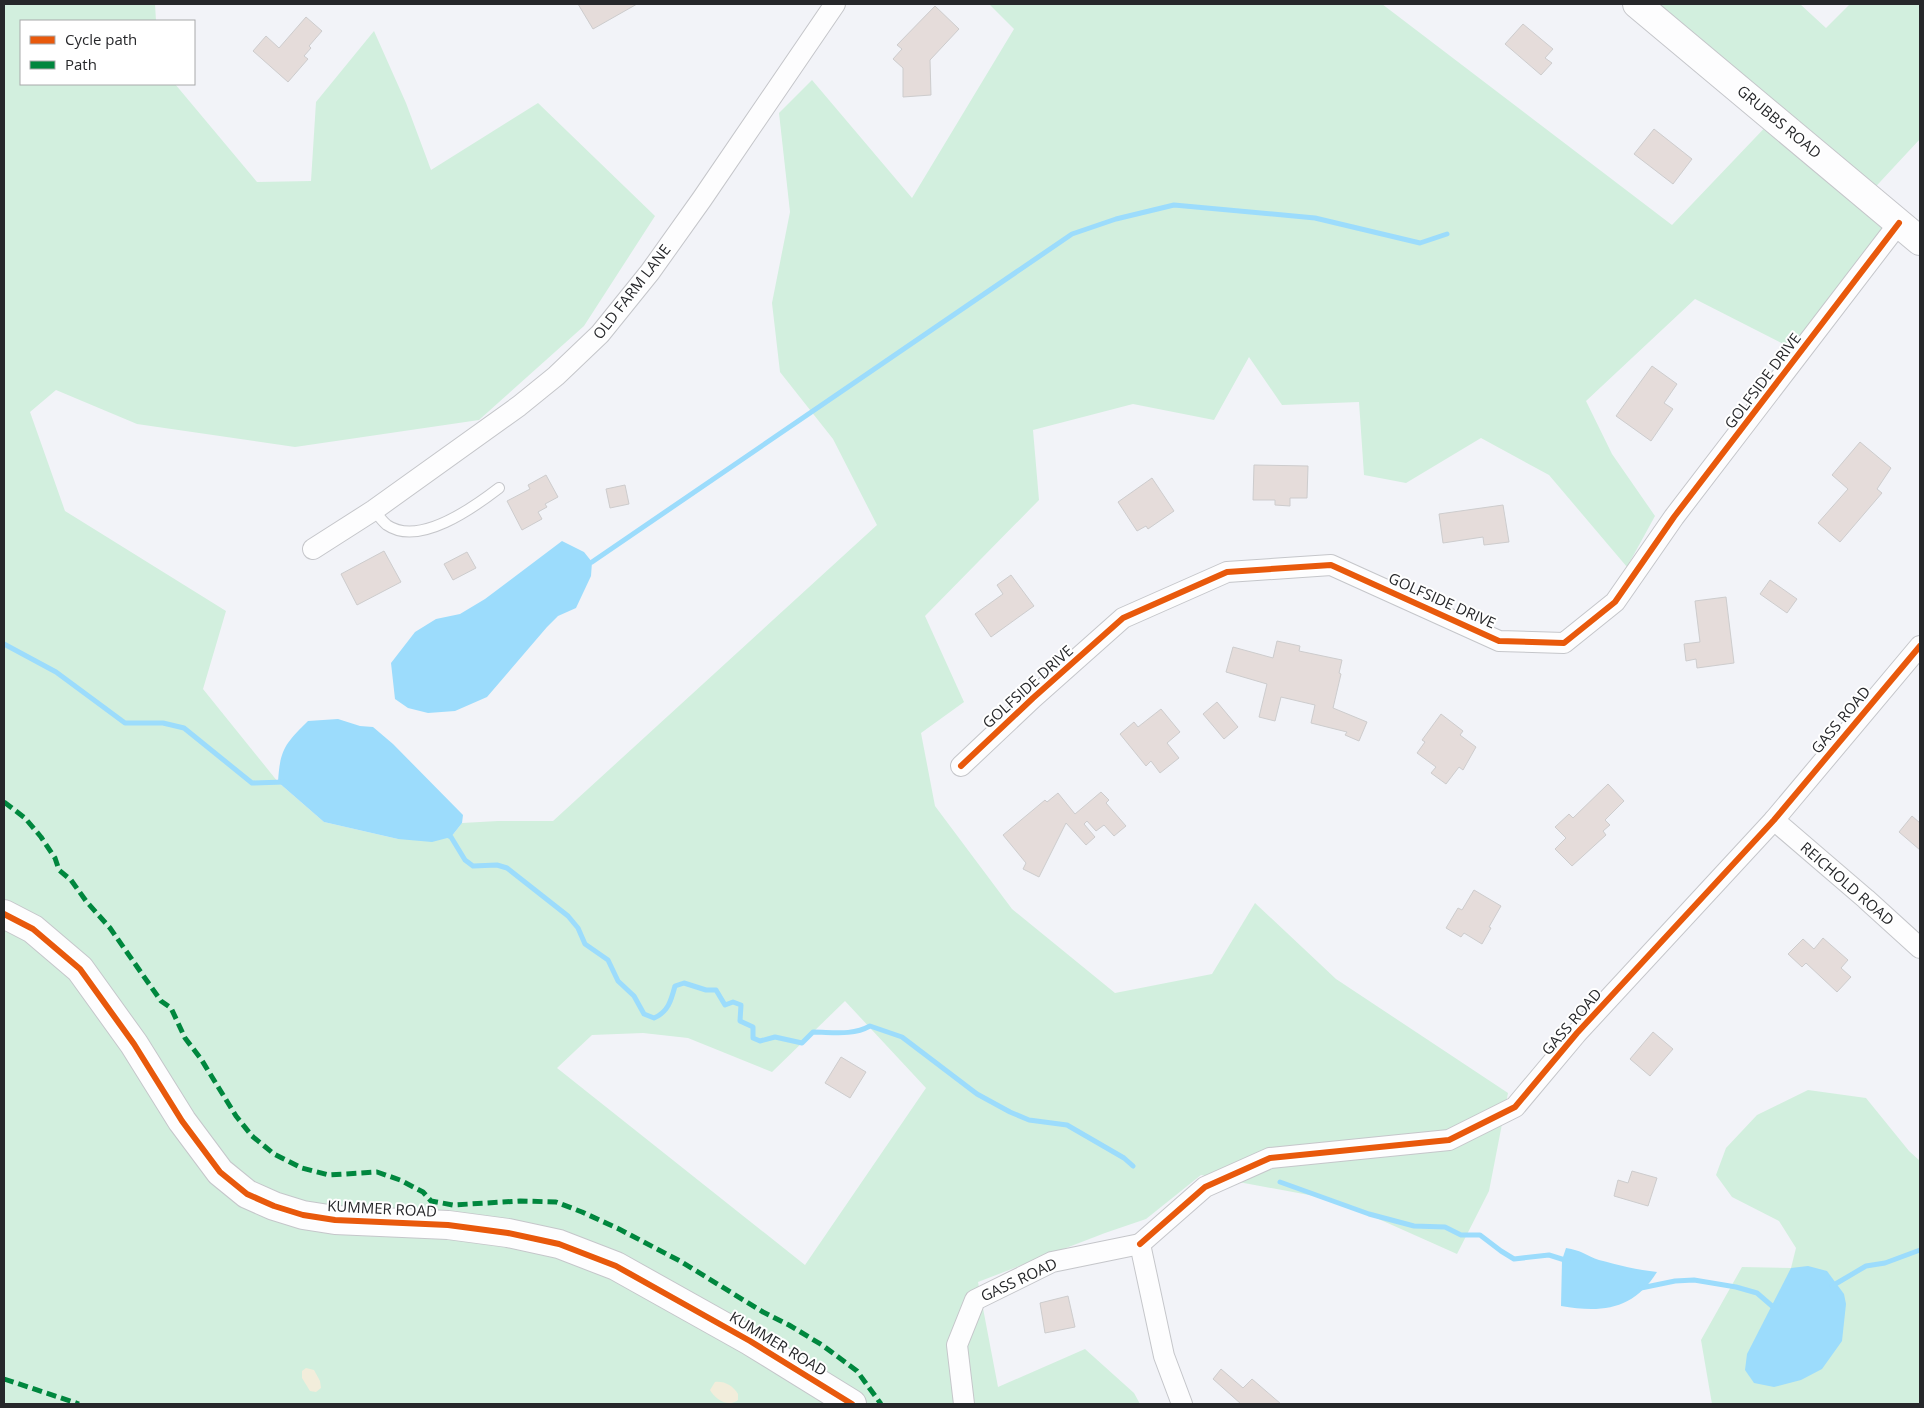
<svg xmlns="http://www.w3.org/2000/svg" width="1924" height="1408" font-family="'Open Sans',sans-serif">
<rect width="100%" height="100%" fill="#f2f3f8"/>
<!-- green -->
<g fill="#d2efde" fill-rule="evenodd">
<path d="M4,4H155L156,21H21V84H175L257,182L311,181L316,102L374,31L406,103L431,170L538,103L655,216L584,326L479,420L295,447L137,424L56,390L30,412L65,511L226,611L203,689L278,782L324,822L398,839L451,837L462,823L498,821H553L877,525L833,439L780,372L772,303L790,212L779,113L812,80L912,198L1014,29L989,4H1382L1672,225L1774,118L1641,4H1800L1826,28L1850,4H1920V139L1867,196L1899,223L1801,353L1695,299L1586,401L1612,454L1655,516L1627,567L1549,475L1481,438L1406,483L1364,475L1359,402L1282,405L1249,357L1214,420L1133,404L1033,430L1039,500L925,616L964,702L921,733L935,806L1012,909L1115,993L1212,974L1255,903L1336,979L1508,1093L1489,1191L1457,1254L1336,1200L1201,1175L1146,1219L1105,1233L978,1282L998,1387L1085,1349L1134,1393L1140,1404H4ZM845,1001L926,1088L805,1265L557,1068L592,1035L643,1033L688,1038L772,1072Z"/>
<path d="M1808,1090L1866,1098L1909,1151L1920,1161V1404H1712L1701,1340L1742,1267L1791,1268L1796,1248L1779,1221L1732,1197L1716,1175L1726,1148L1757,1115Z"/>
</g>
<!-- sand -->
<g fill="#f2eddb">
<path d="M306,1368L314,1370L320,1381L321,1388L316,1392L310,1391L302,1378V1371Z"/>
<path d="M715,1382C725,1381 733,1386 738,1394V1400C728,1408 715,1399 710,1390Z"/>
</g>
<!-- water -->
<g fill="#9cdcfc">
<path d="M562,541L584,552L592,562L591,576L576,608L558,616L547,627L487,697L455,711L428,713L408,708L395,699L391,663L415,632L436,619L460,614L485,599Z"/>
<path d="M338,719L360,726L373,727L393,744L463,815L462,823L451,837L432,842L398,839L324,822L278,782C280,749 285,744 308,721Z"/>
<path d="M1566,1248C1581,1250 1587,1256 1599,1260C1618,1265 1638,1270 1657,1272C1633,1310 1602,1313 1561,1306L1562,1260Z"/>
<path d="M1808,1266L1827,1271L1844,1294L1846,1304L1842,1341L1822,1369L1801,1380L1774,1387L1754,1383L1745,1370L1747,1354L1791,1268Z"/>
</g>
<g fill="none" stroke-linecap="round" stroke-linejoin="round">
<!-- stream -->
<g stroke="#9cdcfc" stroke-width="5">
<path d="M592,562L1072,234L1116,219L1174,205L1315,218L1420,243L1447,234"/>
<path d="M4,644L56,672L125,723H163L184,728L252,783L284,782"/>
<path d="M447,835L451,837L465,860L473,866L497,865L507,868L568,916L578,928L585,944L608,960L618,981L634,996L644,1014L654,1018C668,1012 671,1001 675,986L684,983L706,990H716L725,1005L733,1002L741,1005L740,1021L753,1027V1038L760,1041L775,1037L802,1043L813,1032C832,1032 852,1036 870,1026L902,1037L977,1094L1010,1112L1029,1120L1067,1125L1124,1158L1133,1166"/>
<path d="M1280,1182L1369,1214L1414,1226L1445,1227L1461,1235H1480L1501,1251L1514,1259L1549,1255L1568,1261"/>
<path d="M1832,1286L1866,1266L1885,1263L1920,1250"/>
<path d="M1641,1288L1675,1281L1694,1280L1736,1287L1757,1293L1772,1306L1778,1304"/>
</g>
</g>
<!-- building -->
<g fill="#e5dcda" stroke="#cdcccd">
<path d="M578,4H637L593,29Z"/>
<path d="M935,6L959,29L930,60L931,95L903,97V68L893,59L902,49L897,45Z"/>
<path d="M306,17L322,31L309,46L311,48L304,56L308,59L288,82L253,51L266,36L279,48Z"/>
<path d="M1523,24L1553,49L1545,58L1552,63L1541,75L1505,44Z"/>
<path d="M1654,129L1692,159L1673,184L1634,154Z"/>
<path d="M1652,366L1677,384L1664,403L1673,409L1651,441L1616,416Z"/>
<path d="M1860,442L1891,468L1877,489L1882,493L1840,542L1818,523L1848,489L1832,475Z"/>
<path d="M1254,465L1308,466L1307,498H1290V506L1275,505V500H1253Z"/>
<path d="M546,475L558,497L545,504L547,507L538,512L542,519L522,530L507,501L530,489L528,485Z"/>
<path d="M1152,478L1174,511L1148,529L1146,526L1137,531L1118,502Z"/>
<path d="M625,485L629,504L610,508L606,489Z"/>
<path d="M1503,505L1509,542L1484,545L1483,537L1443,543L1439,514Z"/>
<path d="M384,551L401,582L357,605L341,574Z"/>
<path d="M467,552L476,568L453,580L444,564Z"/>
<path d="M1011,575L1034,606L991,637L975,614L1003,594L997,585Z"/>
<path d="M1770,580L1797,599L1787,613L1760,594Z"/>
<path d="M1726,597L1734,663L1697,668L1696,659L1686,661L1684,644L1700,642L1695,601Z"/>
<path d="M1277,641L1300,646L1299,651L1342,660L1339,673L1341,674L1333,708L1367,722L1359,741L1345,735L1347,732L1311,723L1315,705L1281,697L1275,721L1259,717L1267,684L1226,672L1233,647L1273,658Z"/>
<path d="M1217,702L1238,727L1224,739L1203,714Z"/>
<path d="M1161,709L1180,732L1167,743L1179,758L1160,773L1151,761L1146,766L1120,734L1134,722L1138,727Z"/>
<path d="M1441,714L1463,731L1460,735L1476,747L1463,770L1459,767L1446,784L1431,773L1436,767L1417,753L1425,742L1422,740Z"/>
<path d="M1608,784L1624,801L1605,820L1610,825L1603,831L1606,835L1572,866L1555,849L1566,838L1555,827L1569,814L1573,818Z"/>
<path d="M1101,792L1109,800L1106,803L1126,826L1114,836L1104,825L1096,831L1087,821L1084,824L1095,837L1086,845L1066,823L1039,877L1023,869L1026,863L1003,835L1045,800L1047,802L1058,793L1075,814Z"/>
<path d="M1912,816L1920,823V850L1899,832Z"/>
<path d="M1474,890L1501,906L1489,927L1491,928L1482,944L1464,933L1461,937L1446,928L1458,908L1462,910Z"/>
<path d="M1823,938L1848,960L1841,968L1851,977L1837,992L1806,963L1802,967L1788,954L1803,939L1814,949Z"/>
<path d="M1653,1032L1673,1049L1650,1076L1630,1059Z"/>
<path d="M841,1057L866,1072L850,1098L825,1083Z"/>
<path d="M1632,1171L1657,1178L1648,1206L1614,1196L1618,1180L1628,1183Z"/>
<path d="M1068,1296L1075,1327L1045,1333L1040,1303Z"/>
<path d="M1221,1369L1243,1388L1252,1379L1281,1404H1241L1213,1379Z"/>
</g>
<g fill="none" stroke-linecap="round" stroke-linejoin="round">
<defs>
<path id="lane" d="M374,510C378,515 382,521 387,525C419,547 473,508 499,488"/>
<g id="street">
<path d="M313,549L374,510L519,406L556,376L600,334L650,272L702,199L835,4"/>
<path d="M961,766L1033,698L1123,618L1227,572L1331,565L1499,641L1564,643L1615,602L1674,517L1899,223"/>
<path d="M1774,820L1866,899L1920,948"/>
<path d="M1140,1244L1205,1187L1270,1158L1449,1140L1515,1107L1577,1033L1774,820L1920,646"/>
<path d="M964,1404L957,1345L975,1300L1052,1262L1140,1244L1164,1356L1182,1404"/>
</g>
<g id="secondary">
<path d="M1637,4L1920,241"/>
<path d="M4,914L33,929L80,969L134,1044L182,1121L220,1172L247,1194L274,1206L303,1215L335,1220L448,1225L508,1233L559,1244L616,1266L750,1341L852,1404"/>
</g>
</defs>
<!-- lane casing -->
<use href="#lane" stroke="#c5c6ca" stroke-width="12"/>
<!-- street casing -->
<use href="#street" stroke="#c5c6ca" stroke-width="22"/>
<!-- secondary casing -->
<use href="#secondary" stroke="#c5c6ca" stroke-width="30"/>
<!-- lane -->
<use href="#lane" stroke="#fdfdfe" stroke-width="10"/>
<!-- street -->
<use href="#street" stroke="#fdfdfe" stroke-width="20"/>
<!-- secondary -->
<use href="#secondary" stroke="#fdfdfe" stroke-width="28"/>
<!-- quiet -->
<g stroke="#00873e" stroke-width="5" stroke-dasharray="10 5" stroke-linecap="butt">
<path d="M4,802L25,818L41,837L55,858L59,870L71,880L86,901L110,928L161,1001L171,1008L185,1038L201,1059L236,1116L252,1136L274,1154L302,1168L329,1175L377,1172L400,1180L423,1192L431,1201L453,1205L520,1201L556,1202L582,1212L619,1229L680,1261L763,1312L789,1325L822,1345L857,1371L881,1404"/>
<path d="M4,1379L79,1404"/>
</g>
<defs>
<g id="cycleway">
<path d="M961,766L1033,698L1123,618L1227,572L1331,565L1499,641L1564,643L1615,602L1674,517L1899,223"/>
<path d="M4,914L33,929L80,969L134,1044L182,1121L220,1172L247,1194L274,1206L303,1215L335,1220L448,1225L508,1233L559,1244L616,1266L750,1341L852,1404"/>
<path d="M1140,1244L1205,1187L1270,1158L1449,1140L1515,1107L1577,1033L1774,820L1920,646"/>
</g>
</defs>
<!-- cycleway casing -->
<use href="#cycleway" stroke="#fff" stroke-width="9"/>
<!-- cycleway -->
<use href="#cycleway" stroke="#e8590c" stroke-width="6"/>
</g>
<g text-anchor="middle" stroke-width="4" stroke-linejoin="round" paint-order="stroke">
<!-- street labels -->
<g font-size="15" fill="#26272a" stroke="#fff">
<text transform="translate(1779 122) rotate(40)" y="5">GRUBBS ROAD</text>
<text transform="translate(632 292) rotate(-52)" y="5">OLD FARM LANE</text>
<text transform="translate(1763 381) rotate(-53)" y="5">GOLFSIDE DRIVE</text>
<text transform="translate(1442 601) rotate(24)" y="5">GOLFSIDE DRIVE</text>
<text transform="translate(1028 687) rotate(-42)" y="5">GOLFSIDE DRIVE</text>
<text transform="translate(1841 720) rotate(-50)" y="5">GASS ROAD</text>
<text transform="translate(1847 884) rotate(41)" y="5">REICHOLD ROAD</text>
<text transform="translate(1572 1022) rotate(-49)" y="5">GASS ROAD</text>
<text transform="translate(382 1209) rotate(3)" y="5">KUMMER ROAD</text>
<text transform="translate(1019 1280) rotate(-25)" y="5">GASS ROAD</text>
<text transform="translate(778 1344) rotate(31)" y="5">KUMMER ROAD</text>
</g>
</g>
<!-- border -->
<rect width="1924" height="1408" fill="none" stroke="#26272a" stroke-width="10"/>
<!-- legend -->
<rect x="20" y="20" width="175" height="65" fill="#ffffff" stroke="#a8a9aa"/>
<rect x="30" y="36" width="25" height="8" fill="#e8590c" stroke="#a8a9aa"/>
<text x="65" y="45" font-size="15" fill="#26272a">Cycle path</text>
<rect x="30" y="61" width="25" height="8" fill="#00873e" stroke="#a8a9aa"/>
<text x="65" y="70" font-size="15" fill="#26272a">Path</text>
</svg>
